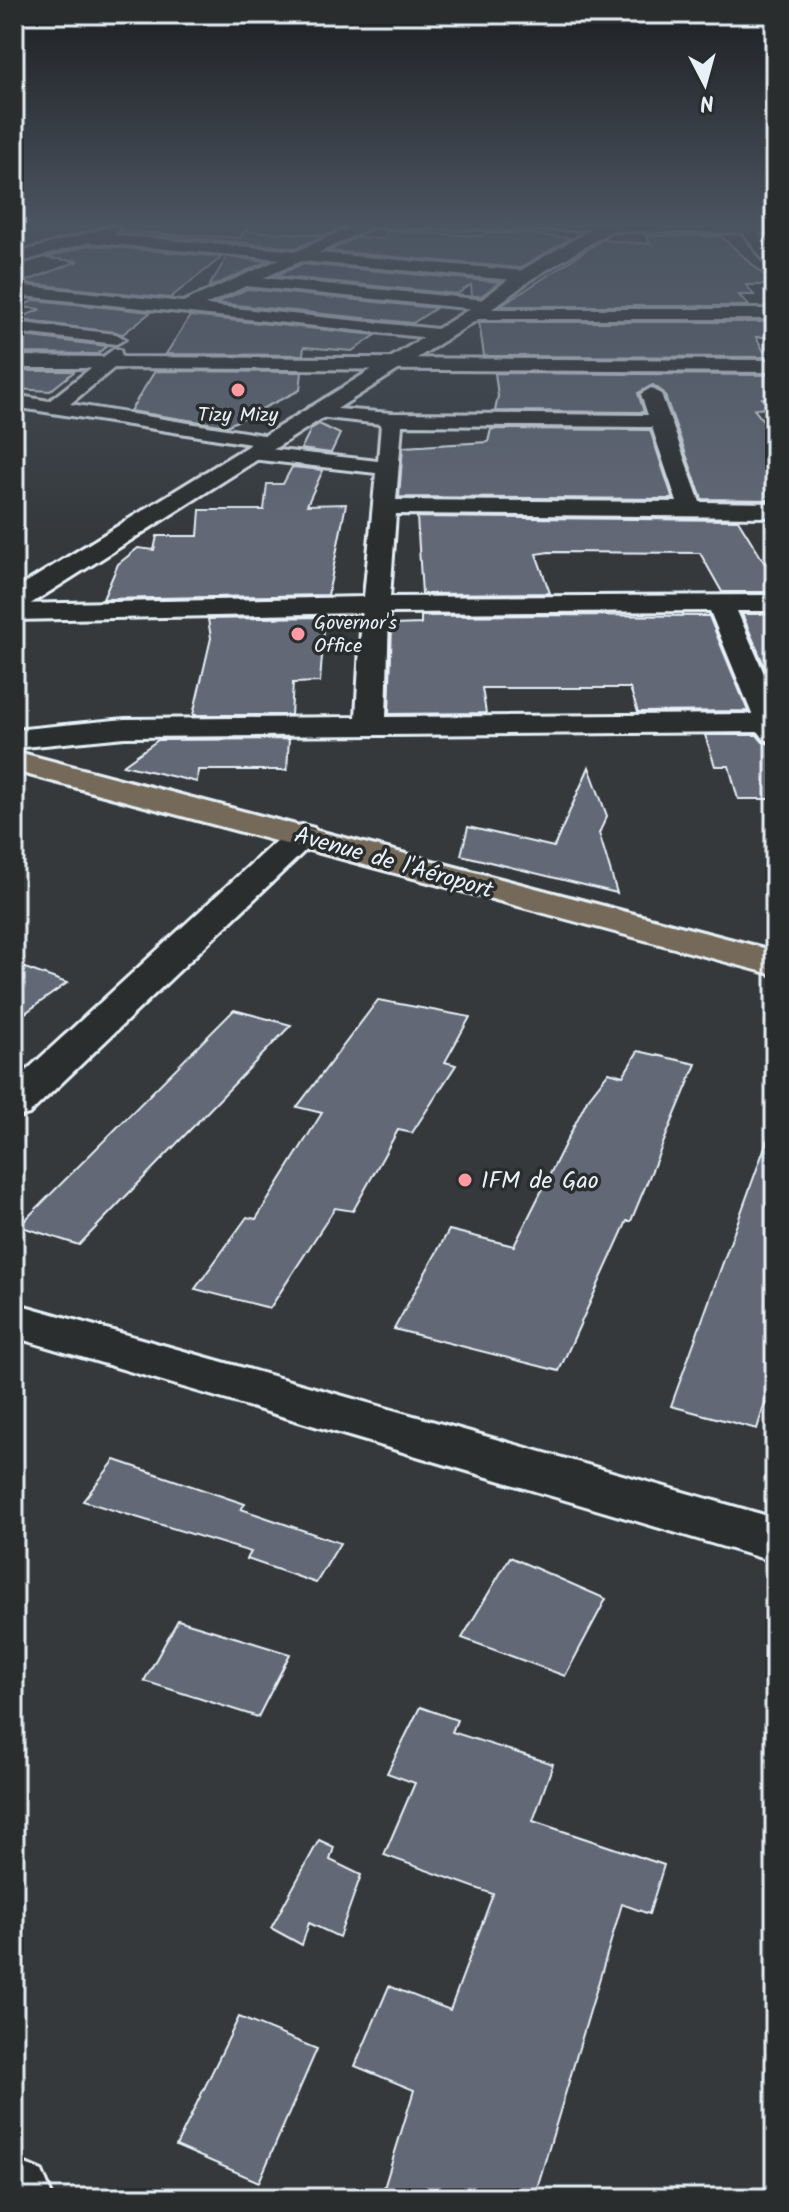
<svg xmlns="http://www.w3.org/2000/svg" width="789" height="2212" font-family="Kalam,sans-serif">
<rect width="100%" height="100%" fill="#35393c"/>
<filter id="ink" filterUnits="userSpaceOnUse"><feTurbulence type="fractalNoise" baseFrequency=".0125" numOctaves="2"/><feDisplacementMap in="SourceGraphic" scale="16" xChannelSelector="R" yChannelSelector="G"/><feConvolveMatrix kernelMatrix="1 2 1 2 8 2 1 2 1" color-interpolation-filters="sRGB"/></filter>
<g filter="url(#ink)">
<!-- building -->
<g fill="#626775" stroke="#e8f1f8" stroke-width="2">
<path d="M123,231L240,238L244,231L326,235L296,248Z"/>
<path d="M387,231L481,236L486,233H518L571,238L520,268L329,251L357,237L384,239Z"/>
<path d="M645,236H721L775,285H746L754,295H739L749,306H501L602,240L651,244Z"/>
<path d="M89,245L222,257L170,298L22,283L78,261L46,258Z"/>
<path d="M227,257L268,261L208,288Z"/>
<path d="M302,264L500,282L481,296H472L471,285L457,294L275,276Z"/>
<path d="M247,289L436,308L413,323L216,303Z"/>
<path d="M35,300L151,312L123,334L18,319L41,309L19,307Z"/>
<path d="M190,316L376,335L352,351L304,347L303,355L166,354Z"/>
<path d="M479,322H764L775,337H756L767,357L484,356Z"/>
<path d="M14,335L107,346L97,354L14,353Z"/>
<path d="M14,371H75L50,391L14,389Z"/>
<path d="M155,371L302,372L300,390L227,426L130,411Z"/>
<path d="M495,373L775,375V397L762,398L769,408L754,409L775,436V500L702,499L664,393L653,385L638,393L644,412L495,411L498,396Z"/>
<path d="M319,424L340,434L331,453L301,449L311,429Z"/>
<path d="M491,429L650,430L673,499L399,497L403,447L488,442Z"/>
<path d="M292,467L323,470L307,505L346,504L328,595L103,599L118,564L138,548L154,550L157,536H198L200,510H264L267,484H283Z"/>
<path d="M417,517L738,520L775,580V592H722L700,553L549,552L536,554L550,593L422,594Z"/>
<path d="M742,614H775V691Z"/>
<path d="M559,615L709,616L748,711L638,712L630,688H482L486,713L389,714L392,625L421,624V616Z"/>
<path d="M325,617L320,682L293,683L291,715H193L211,638L208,619Z"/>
<path d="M705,735H757L763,742L775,745V799H738L729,766H715Z"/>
<path d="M289,739L287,770H198L197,782L123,765L158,740Z"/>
<path d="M589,767L607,816L599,833L617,893L461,855L468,827L554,847Z"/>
<path d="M14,964L67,983L14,1021Z"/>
<path d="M378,1000L470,1017L445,1062L456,1065L412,1133L398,1130L353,1211L335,1208L270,1308L195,1289L247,1217L256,1219L322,1113L297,1107Z"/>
<path d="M234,1010L291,1025L79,1245L19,1226Z"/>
<path d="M638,1051L696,1064L631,1221H627L559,1371L394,1329L449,1230L514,1246L587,1100L609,1072L623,1076Z"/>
<path d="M771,1130L775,1131V1370L757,1429L671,1406Z"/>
<path d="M115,1460L245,1504L241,1509L340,1543L316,1583L247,1559L251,1552L83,1501Z"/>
<path d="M510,1557L606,1599L565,1676L462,1638Z"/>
<path d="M178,1620L290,1654L258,1717L144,1681Z"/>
<path d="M420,1707L457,1720L452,1732L553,1764L533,1821L664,1865L649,1914L622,1904L534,2198H381L414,2090L355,2066L389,1986L450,2010L493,1894L384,1855L415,1783L387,1773Z"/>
<path d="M319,1840L334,1847L330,1860L361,1875L339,1937L309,1923L302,1945L271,1928Z"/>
<path d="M239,2017L317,2049L259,2182L176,2146Z"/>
</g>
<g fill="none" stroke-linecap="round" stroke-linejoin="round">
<defs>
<g id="minor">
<path d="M359,223H379L318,253L524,271L532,276L524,281L301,261L263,278L486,300L494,305L491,309H775V319H474L465,314L475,309L246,286L205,305L447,330L450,334L441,339L14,295V285L183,302L280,259L89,242L14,264V254L113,226L120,230L112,235L297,251Z"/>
<path d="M736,223H751L775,255V271L770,269Z"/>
<path d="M14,322L116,334L125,339L116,344L14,332Z"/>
<path d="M114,349L120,350L122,357L775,360V372L114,368L70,404L276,437L280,441L276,445L269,447L14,407V395L49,401L91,368H14V356L103,357Z"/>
<path d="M651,388L661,394L700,502L775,503V517L396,514L390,597L775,595V611H737L775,699V742L764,739L759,732L125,737L14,748V730L125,719L356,717L362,613L14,620V604L364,597L376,473L251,459L240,453L251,447L378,461L381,424L317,417L307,411L310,407L392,413L648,415L641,394ZM402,425L652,427L677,502L396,500ZM710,611L752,714L386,717L389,613Z"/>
<path d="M302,825L314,828L319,835L314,842L29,1114L14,1118V1082L290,828Z"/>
<path d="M14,1303L775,1518V1562L14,1337Z"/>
<path d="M14,2159L42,2171L53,2198H14Z"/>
</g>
<path id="tertiary" d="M340,223H775V233L611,231L530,280L480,318L24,608L14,610V590L468,310L518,272L590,230L347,227Z"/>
<path id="primary" d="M14,751L775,951V975L14,771Z"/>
</defs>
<!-- minor casing -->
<use href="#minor" stroke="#e8f1f8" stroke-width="6"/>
<!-- tertiary casing -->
<use href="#tertiary" stroke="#e8f1f8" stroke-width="6"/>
<!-- primary casing -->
<use href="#primary" stroke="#e8f1f8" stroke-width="6"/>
<!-- minor -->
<use href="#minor" fill="#2a2d2e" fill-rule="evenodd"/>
<!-- tertiary -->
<use href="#tertiary" fill="#2a2d2e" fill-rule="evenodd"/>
<!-- primary -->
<use href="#primary" fill="#746a5a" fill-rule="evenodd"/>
</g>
</g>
<!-- sky -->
<linearGradient id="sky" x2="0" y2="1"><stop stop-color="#1d1f21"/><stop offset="0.42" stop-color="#4b5461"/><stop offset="1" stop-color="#4b5461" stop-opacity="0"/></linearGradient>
<rect width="789" height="533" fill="url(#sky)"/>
<!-- markers -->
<g fill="#ff9aa2" stroke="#2a2d2e" stroke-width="3">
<circle cx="238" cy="390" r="8"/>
<circle cx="298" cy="634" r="8"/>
<circle cx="465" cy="1180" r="8"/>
</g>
<g text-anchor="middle" stroke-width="7" stroke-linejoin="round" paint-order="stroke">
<!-- far-poi labels -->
<g font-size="20" fill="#e8f1f8" stroke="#2a2d2e">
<text x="238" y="421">Tizy Mizy</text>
<text x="314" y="629" text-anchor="start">Governor's<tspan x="314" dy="23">Office</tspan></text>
</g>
<!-- street labels -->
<g font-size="24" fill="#e8f1f8" stroke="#2a2d2e">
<text transform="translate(394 862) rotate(16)" y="8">Avenue de l'Aéroport</text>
</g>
<!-- poi labels -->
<g font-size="24" fill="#e8f1f8" stroke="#2a2d2e" text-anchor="start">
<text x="481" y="1188">IFM de Gao</text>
</g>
</g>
<!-- margin -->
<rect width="789" height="2212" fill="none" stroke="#2a2d2e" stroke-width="48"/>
<rect x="24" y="24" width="741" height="2164" fill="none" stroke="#e8f1f8" stroke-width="3" filter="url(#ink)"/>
<!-- north arrow -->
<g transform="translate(705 84) rotate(174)" stroke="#2a2d2e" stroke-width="6" paint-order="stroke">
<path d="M0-6L14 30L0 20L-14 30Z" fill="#e8f1f8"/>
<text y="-12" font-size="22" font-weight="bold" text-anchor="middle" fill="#e8f1f8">N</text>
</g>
</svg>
